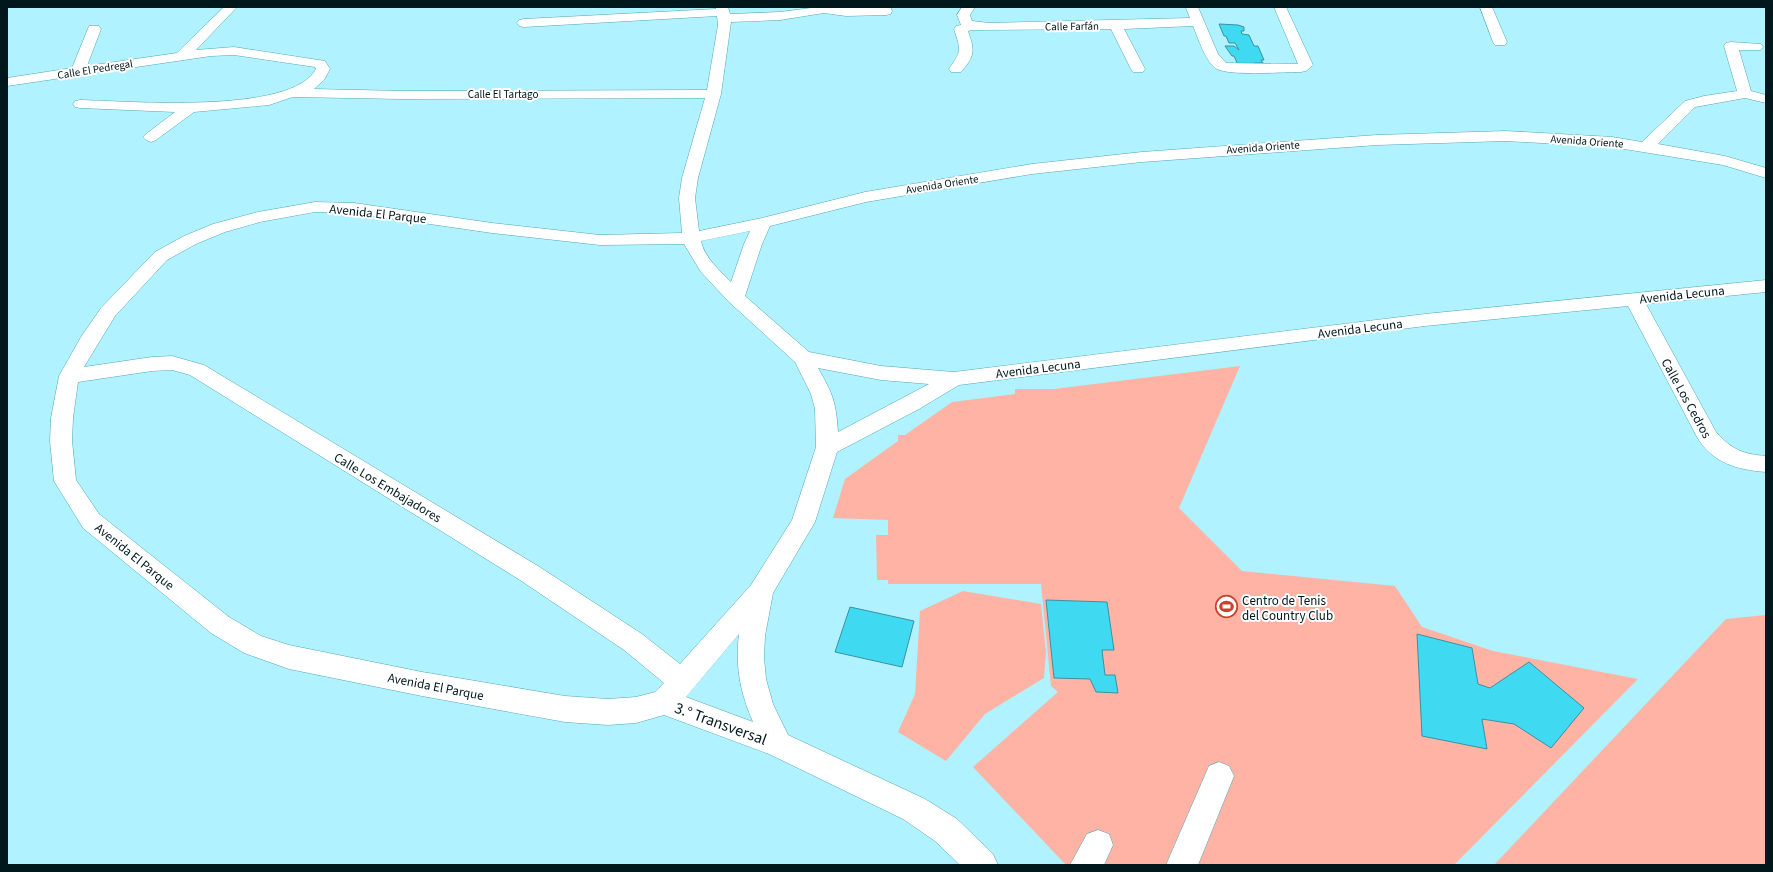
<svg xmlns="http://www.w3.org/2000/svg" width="1773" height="872" font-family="'Source Sans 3',sans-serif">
<rect width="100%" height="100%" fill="#b0f2ff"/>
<!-- green -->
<g fill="#ffb3a5">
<path d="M1240,366L1179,508L1242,571L1395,586L1422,627L1493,651L1638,679L1454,865H1066L973,767L1058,692L1051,686L1041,584H888V580H877L876,535H888V520L833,518L845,479L898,441V435H905L952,402L1015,394V389H1054Z"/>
<path d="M963,591L1041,604L1046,652L1044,678L985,714L946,761L898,732L915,694L920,611Z"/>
<path d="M1766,615V865H1494L1726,619Z"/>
</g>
<!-- building -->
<g fill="#3fd9f2" stroke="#3b91a1">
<path d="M1219,24L1238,25L1244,27V31H1241L1242,34L1249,35L1254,46H1258L1264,60H1261L1263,63H1254L1255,65H1238L1234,56H1232L1225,46H1234L1239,50L1235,43H1229L1226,36H1224Z"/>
<path d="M1046,600L1107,602L1114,650H1102L1105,675H1115L1118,693L1096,692L1090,679L1054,678Z"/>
<path d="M850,607L914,621L902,667L835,652Z"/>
<path d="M1417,634L1472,648L1478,684L1490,688L1529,662L1584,708L1551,748L1514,724L1482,719L1487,749L1422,736Z"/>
</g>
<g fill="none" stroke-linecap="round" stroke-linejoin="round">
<defs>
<g id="minor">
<path d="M224,7H237L196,50L234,47L325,61L330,69L324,80L314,89L403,91L707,90L718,25L717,16L524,27L519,26L517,23L519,20L524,19L716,9V7H728L730,14L780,12L819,7L891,8L892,11L891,14L886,15L846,16L824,13L780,20L731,22L721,94L698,178L695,198L699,231L762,218L865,192L1032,164L1142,152L1377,135L1506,131L1612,137L1642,142L1685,101L1704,96L1737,91L1724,46L1726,43L1731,42L1761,44L1763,47L1761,50H1739L1751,91L1766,95V103L1745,98L1695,107L1658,144L1725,156L1766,168V178L1723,165L1612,147L1506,141L1377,145L1142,162L1032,174L866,202L770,226L762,244L745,296L809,352L881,366L954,372L1425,314L1766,280V292L1646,304L1716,432C1732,450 1743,454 1766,456V472C1738,470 1712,463 1697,437L1628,306L1425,326L959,385L919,409L837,452L815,522L773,593L765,636L764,658L766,679L773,704L788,735L925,799L957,819L993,854L998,865H960L935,841L903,819L769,754L664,715L636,723L608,725L565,722L422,696L289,669L244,653L211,633L83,528L54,481L50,441L51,418L59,376L81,337L101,308L155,252L184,236L213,224L258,212L315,202L354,203L492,223L600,235L682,233L679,198L682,178L705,98L403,99L293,97L269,105L194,112L156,140L151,142L146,140L143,137L146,134L175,112L80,108L75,107L73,104L75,101L80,100C127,101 292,115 316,69L315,67L234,55L211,56L7,86V78L72,68L89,26H99L101,29L87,66L177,53ZM315,212L354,213L492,233L600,245L684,244L701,272L728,301L795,362L811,394L815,409L816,447L792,520L751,585L680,664L642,634L538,566L204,365L172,356L152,357L84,367L115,316L167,260L196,244L225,232L260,222ZM750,231L744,244L731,282C720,271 704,257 701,241ZM818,368L881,380L929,384L838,432C836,402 833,394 818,368ZM172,370L190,375L520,580L624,650L664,683L655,692L636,697L608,699L565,696L422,672L289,645L261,636L229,617L99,514L76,480L72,441L73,418L78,382L152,371ZM739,634C735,666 740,692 753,722L686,697Z"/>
<path d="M962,7H975L970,15L972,21L989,23L1190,18L1186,8L1198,7L1218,54L1226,63L1298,64L1274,7H1286L1313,65L1306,71L1301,72C1284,72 1230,76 1217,69C1206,63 1198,38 1193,26L1124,29L1145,69L1143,72H1133L1131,69L1111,29L972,30L968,31C975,51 975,56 961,72H951L949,69C962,50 961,51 954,29L956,26L961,25L957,15Z"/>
<path d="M1480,7H1492L1507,42L1505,45H1495L1493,42Z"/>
<path d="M1219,762L1229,766L1234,776L1198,865H1166L1209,766Z"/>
<path d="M1098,830L1109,834L1113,845L1104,865H1070L1087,834Z"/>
</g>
</defs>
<!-- minor casing -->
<use href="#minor" stroke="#53a7b7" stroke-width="1"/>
<!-- minor -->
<use href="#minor" fill="#fff" fill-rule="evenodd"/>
</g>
<!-- icons -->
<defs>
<symbol id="stadium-ring" viewBox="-11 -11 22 22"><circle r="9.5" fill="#fff" stroke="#cc402c" stroke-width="1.5"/><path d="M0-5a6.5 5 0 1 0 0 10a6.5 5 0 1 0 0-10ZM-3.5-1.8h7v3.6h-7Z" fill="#cc402c"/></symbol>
</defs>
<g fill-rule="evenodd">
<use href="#stadium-ring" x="1214" y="594" width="25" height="25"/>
</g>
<g text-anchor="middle" stroke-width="4" stroke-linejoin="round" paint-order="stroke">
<!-- far-street labels -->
<g font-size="11" fill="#00171c" stroke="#fff">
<text transform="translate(1072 26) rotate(-1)" y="4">Calle Farfán</text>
<text transform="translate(95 69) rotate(-9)" y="4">Calle El Pedregal</text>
<text x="503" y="98">Calle El Tartago</text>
<text transform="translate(1587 141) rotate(4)" y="4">Avenida Oriente</text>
<text transform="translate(1263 147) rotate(-4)" y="4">Avenida Oriente</text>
<text transform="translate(942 184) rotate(-9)" y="4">Avenida Oriente</text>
</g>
<!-- street labels -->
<g font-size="13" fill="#00171c" stroke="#fff">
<text transform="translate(378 213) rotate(6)" y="5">Avenida El Parque</text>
<text transform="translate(1682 294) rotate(-6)" y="5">Avenida Lecuna</text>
<text transform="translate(1360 328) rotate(-7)" y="5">Avenida Lecuna</text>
<text transform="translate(1038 368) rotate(-7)" y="5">Avenida Lecuna</text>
<text transform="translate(1687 398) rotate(61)" y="5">Calle Los Cedros</text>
<text transform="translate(388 487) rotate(31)" y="5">Calle Los Embajadores</text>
<text transform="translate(135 556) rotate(39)" y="5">Avenida El Parque</text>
<text transform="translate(436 686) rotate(11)" y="5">Avenida El Parque</text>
</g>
<!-- poi labels -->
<g font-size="13" fill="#00171c" stroke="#fff" text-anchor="start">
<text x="1242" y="605">Centro de Tenis<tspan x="1242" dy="15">del Country Club</tspan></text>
</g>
<!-- near-street labels -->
<g font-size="16" fill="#00171c" stroke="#fff">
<text transform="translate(721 723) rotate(20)" y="6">3.° Transversal</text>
</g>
</g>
<!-- border -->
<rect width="1773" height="872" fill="none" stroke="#00171c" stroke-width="16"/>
</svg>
